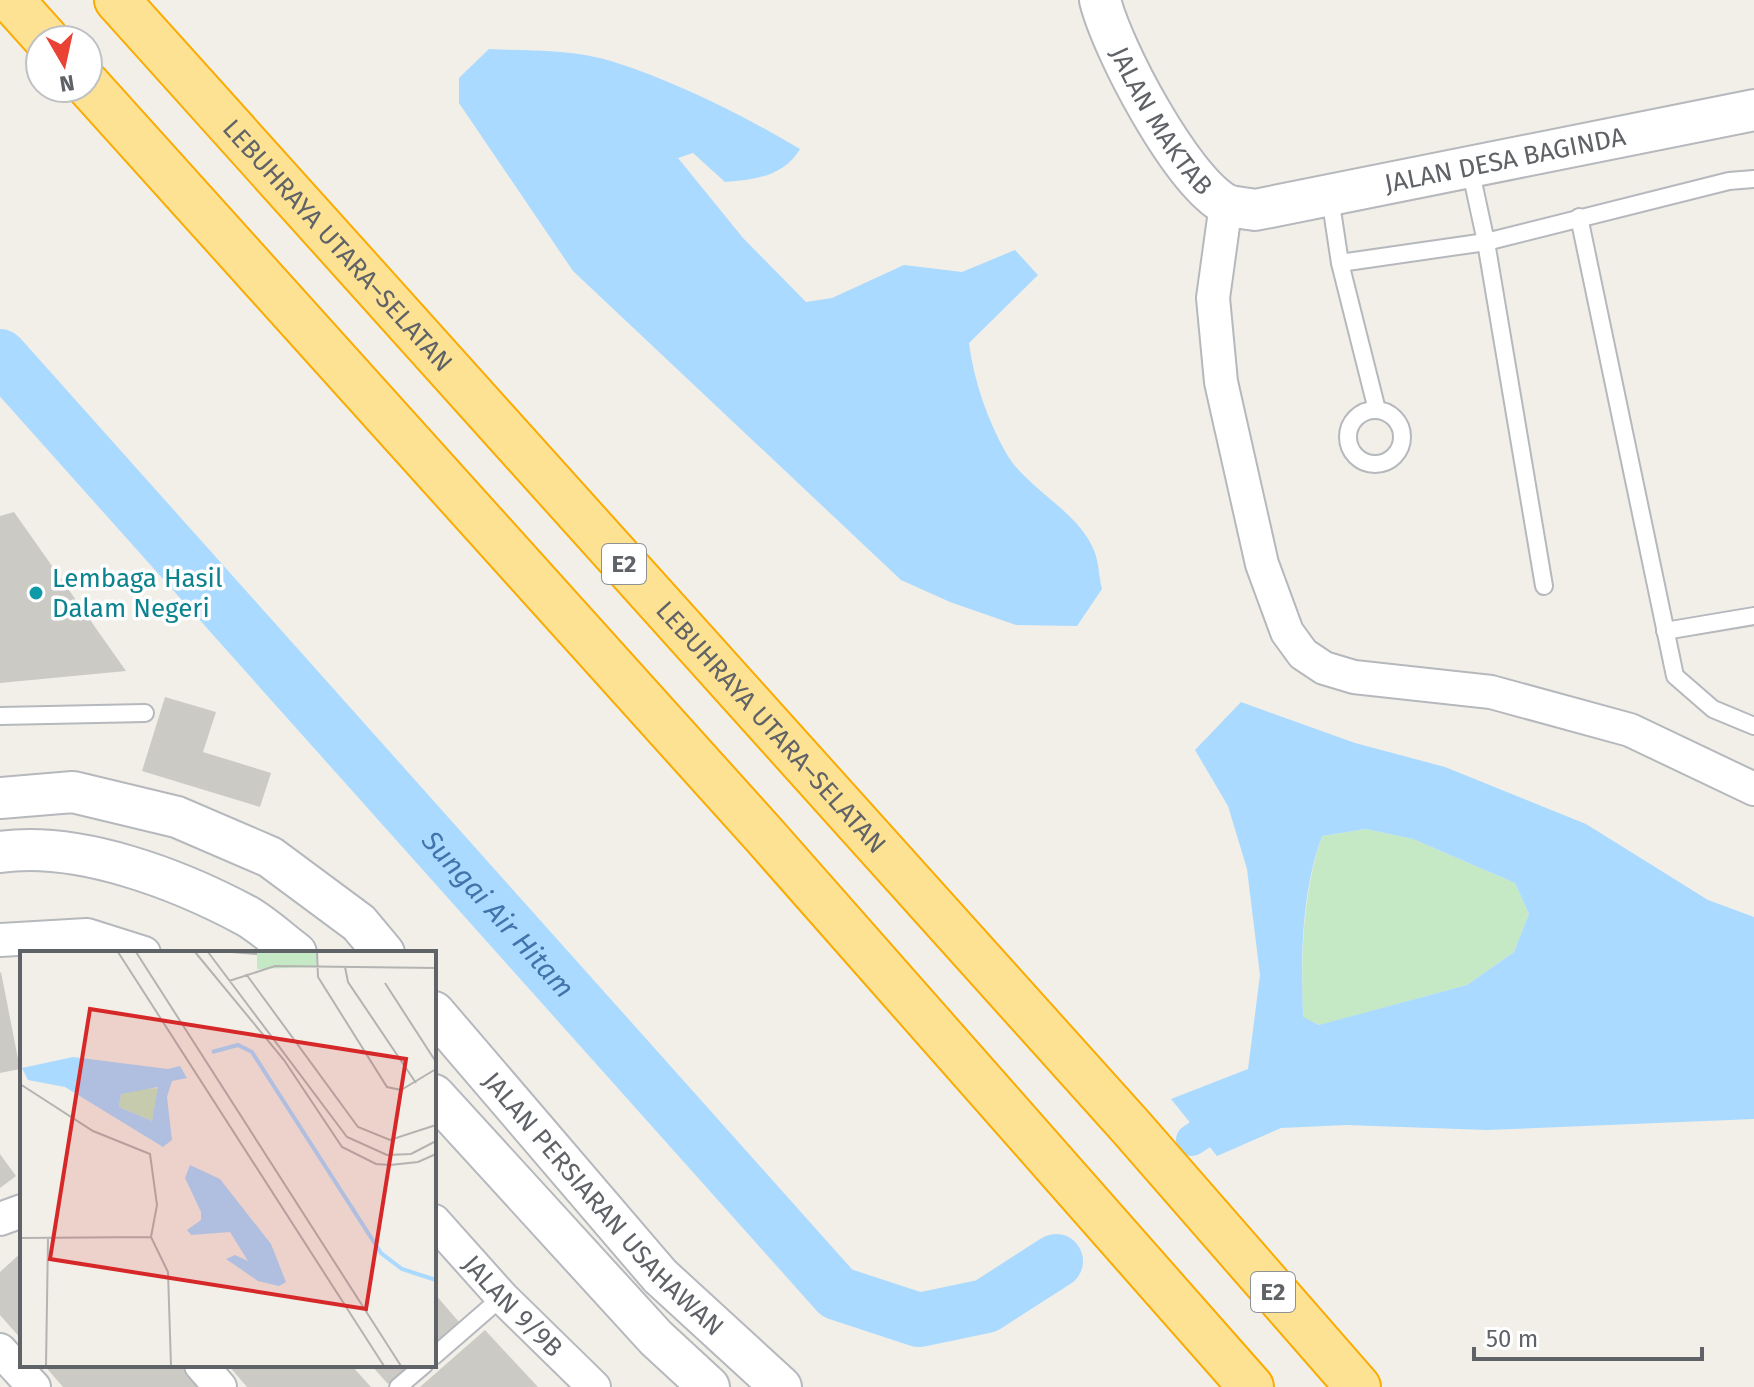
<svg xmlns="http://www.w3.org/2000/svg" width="1754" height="1387" font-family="'Fira Sans',sans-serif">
<rect width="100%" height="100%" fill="#f1efe8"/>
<!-- green -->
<path fill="#c5e8c5" d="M1366,829L1413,839L1515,883L1529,914L1514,952L1467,985L1320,1025L1303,1018C1301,956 1302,896 1322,836Z"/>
<!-- water -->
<g fill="#aadaff" fill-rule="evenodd">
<path d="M489,49C529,51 573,49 611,61C677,82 741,114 800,149C784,176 755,180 725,182L693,153L678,158L743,238L806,302L832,298L904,265L962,272L1015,250L1038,275L969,343C974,381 987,419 1006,453C1028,491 1079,510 1095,553C1099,564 1099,578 1102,589L1077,626L1016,625L950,602L901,580L573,271L459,103V78Z"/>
<path d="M1241,702L1355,743L1445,767L1586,824L1708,900L1754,917V1119L1487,1130L1346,1125L1281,1128L1217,1156L1171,1099L1248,1069L1260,975L1247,869L1228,806L1195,750ZM1366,829L1413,839L1515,883L1529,914L1514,952L1467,985L1319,1025L1303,1017C1301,956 1301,895 1322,836Z"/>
</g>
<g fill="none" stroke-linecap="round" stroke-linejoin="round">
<!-- canal -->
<path stroke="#aadaff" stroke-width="32" d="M1192,1140L1236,1111"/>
<!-- river -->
<path stroke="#aadaff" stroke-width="54" id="s1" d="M0,356L837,1293L919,1320L986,1306L1056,1261"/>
</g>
<!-- building -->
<g fill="#cccac5">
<path d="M14,512L126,671L0,683V516Z"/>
<path d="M165,697L216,712L203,752L271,773L260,807L142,771Z"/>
<path d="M1,972L20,1069L0,1073V973Z"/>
<path d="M0,1154L16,1176L0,1188Z"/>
<path d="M22,1252V1340L0,1315V1272Z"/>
<path d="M434,1293L459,1322L434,1344Z"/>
<path d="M485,1330L538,1387H420Z"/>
<path d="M44,1365H194L213,1387H63Z"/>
<path d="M228,1365H351L371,1387H247Z"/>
<path d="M371,1365H409L388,1384Z"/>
</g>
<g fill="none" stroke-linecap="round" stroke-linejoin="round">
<defs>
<g id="service">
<path d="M1470,168L1486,242L1729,181L1754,179"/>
<path d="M1330,197L1340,263L1377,410"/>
<path d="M1579,217L1675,676L1713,709L1754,726"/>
<path d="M1340,263L1486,242L1544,586"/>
<circle cx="1375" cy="437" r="27"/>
<path d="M1665,631L1754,616"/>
<path d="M0,716L145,713"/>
<path d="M434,1356L502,1297"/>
<path d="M398,1387L424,1365"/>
</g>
<g id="minor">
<path d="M1226,204L1213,298L1221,382L1262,564L1287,632L1303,654L1324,668L1354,677L1491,692L1630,730L1754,789"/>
<path d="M0,940L87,935L144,953"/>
<path d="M0,1219L22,1211"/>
<path id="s2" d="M434,1221L502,1297L594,1387"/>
<path d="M0,1350L34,1387"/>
<path d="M201,1365L220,1387"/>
</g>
<g id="tertiary">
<path id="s3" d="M1100,0C1112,49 1180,178 1225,204C1233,208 1246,208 1255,210L1754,110"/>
<path d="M0,798L73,792L177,817L270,857L359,923L384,953"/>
<path d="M0,852C79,841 178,879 247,916C264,926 280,941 296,953"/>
<path id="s4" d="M434,1012L660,1276L781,1387"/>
<path d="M434,1095L656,1338L709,1387"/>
</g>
<g id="motorway">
<path d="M11,0L47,40"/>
<path id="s5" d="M117,0L1131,1127L1358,1387"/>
<path d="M88,85L765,836L1251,1387"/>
</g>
</defs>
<!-- service casing -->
<use href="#service" stroke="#b5b8bc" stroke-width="20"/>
<!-- minor casing -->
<use href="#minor" stroke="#b5b8bc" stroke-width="36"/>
<!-- tertiary casing -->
<use href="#tertiary" stroke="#b5b8bc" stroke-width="44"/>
<!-- motorway casing -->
<use href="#motorway" stroke="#f9ab00" stroke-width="48"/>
<!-- service -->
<use href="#service" stroke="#fff" stroke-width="16"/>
<!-- minor -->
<use href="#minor" stroke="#fff" stroke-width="32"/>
<!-- tertiary -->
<use href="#tertiary" stroke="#fff" stroke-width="40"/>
<!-- motorway -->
<use href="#motorway" stroke="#fde293" stroke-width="44"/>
</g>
<!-- markers -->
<circle fill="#0f9aa8" stroke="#fff" stroke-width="3" cx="36" cy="593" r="8"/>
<g text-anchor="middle" stroke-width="7" stroke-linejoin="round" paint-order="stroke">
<!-- shield labels -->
<g fill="#fff" stroke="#8f9295" stroke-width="2">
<rect x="602" y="544" width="44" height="40" rx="6"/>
<rect x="1251" y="1272" width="44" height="40" rx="6"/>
</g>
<g font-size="24" font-weight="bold" fill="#5f6368">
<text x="624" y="572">E2</text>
<text x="1273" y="1300">E2</text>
</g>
<!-- street labels -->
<g font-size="26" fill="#5f6368" stroke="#fff">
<text dy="9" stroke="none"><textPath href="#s3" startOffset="136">JALAN MAKTAB</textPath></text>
<text dy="9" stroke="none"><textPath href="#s3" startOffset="528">JALAN DESA BAGINDA</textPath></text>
<text dy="9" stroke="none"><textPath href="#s5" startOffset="330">LEBUHRAYA UTARA–SELATAN</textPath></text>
<text dy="9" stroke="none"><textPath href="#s5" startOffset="978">LEBUHRAYA UTARA–SELATAN</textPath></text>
<text dy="9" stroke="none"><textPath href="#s4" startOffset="256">JALAN PERSIARAN USAHAWAN</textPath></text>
<text dy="9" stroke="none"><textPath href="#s2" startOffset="116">JALAN 9/9B</textPath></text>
</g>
<!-- culture labels -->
<g font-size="26" fill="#0d838f" stroke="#fff" text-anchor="start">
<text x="52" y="587">Lembaga Hasil<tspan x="52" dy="30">Dalam Negeri</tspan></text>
</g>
<!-- water labels -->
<g font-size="28" font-style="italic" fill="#4174aa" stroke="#fff">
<text dy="10" stroke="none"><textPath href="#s1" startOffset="748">Sungai Air Hitam</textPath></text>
</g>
</g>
<!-- overview -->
<g transform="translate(20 951)">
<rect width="416" height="416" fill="#f1efe8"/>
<path d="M237,1H297L296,16L237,18ZM140,137L132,170L99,156L101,143L110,139Z" fill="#c5e8c5"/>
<path d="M53,106L148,118L160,115L167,127L152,130L147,146L152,189L143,196L45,136L8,129L2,117ZM138,136L132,170L99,156L101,143ZM170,214L200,228L251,293L266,331L259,335L238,330L206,308L215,304L228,310L210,281L171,284L167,279L181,269V261L165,227Z" fill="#aadaff" fill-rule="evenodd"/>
<path fill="none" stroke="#aadaff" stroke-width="4" d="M192,101L218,94L232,101L361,302L382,318L416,329"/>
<path fill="none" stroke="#b3b3b1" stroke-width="2" d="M98,1L364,415M116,1L381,415M175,1L264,109L322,196L356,213L370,214L398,211L416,203M188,1L327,186L367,204L391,203L416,190M212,1L237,3M297,1L298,26L367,136L381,139L416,118M325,16L328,31L396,132M226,23L338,176L370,189L416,174M209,30L255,15L416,17M365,32L416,111M0,133L73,180L130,203L137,254L131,286M0,287L131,286L148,321L151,415M26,415L28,288"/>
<path fill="#d62828" fill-opacity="0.15" stroke="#d62828" stroke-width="4" d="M70,58L386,108L346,358L30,308Z"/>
<rect width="416" height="416" fill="none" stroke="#5f6368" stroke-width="4"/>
</g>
<!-- north arrow -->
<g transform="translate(64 64) rotate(171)"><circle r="38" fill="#ffffff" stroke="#bfc1c3" stroke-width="2"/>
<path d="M0-6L14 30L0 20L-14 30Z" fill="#ea4335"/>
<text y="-12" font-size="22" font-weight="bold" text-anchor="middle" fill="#5f6368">N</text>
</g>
<!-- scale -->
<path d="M1474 1347v12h228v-12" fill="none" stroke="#5f6368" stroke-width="4"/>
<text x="1486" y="1347" font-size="24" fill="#5f6368" stroke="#ffffff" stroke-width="6" paint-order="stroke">50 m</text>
</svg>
